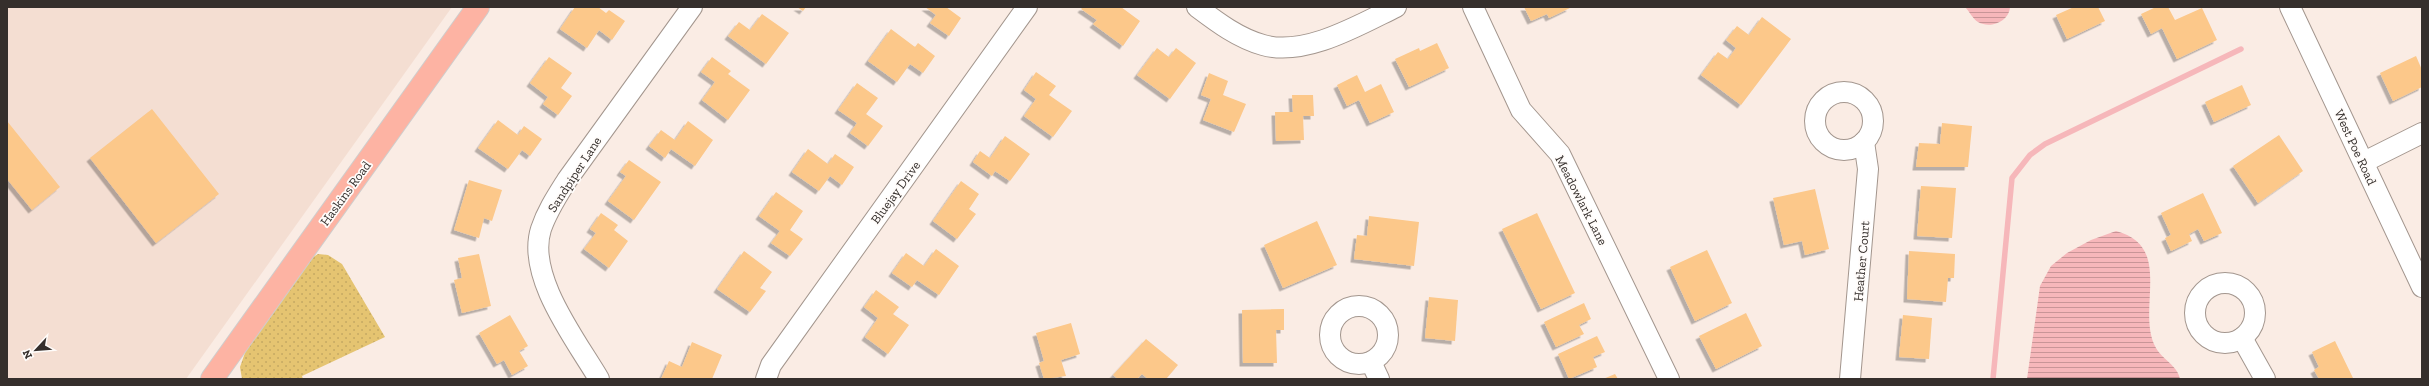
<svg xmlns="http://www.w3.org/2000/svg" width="2429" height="386" font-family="'Zilla Slab',serif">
<defs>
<pattern id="grass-dots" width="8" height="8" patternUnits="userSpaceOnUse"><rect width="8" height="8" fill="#e5c471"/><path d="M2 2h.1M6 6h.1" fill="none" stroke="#c5a962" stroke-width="1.8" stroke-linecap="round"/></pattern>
<pattern id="water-rules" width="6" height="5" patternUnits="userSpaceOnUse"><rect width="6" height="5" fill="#f6b7ba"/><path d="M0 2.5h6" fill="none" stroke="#c89597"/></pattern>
<filter id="shadow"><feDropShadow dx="-3.5" dy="3.5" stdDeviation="0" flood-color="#0004"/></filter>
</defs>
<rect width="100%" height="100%" fill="#faece4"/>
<!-- built -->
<path fill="#f4ded2" d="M7,7H452L186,379H7Z"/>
<!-- grass -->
<path fill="url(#grass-dots)" d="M318,254L328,255L342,264L385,337L302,376L303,379H242L240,367L247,347L310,259Z"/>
<!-- water -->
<g fill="url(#water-rules)">
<path d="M1965,7H2010C2009,22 1990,29 1978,22C1973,19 1969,11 1965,7Z"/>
<path d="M2116,231C2175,246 2135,311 2156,348C2162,359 2178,366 2180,379H2027L2040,286L2051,266L2067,253L2091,240Z"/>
</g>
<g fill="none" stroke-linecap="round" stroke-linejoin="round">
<!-- stream -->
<path stroke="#f6b7ba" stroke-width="5.5" d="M1993,379L2012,178L2030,155L2045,144L2241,49"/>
</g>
<!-- building -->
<g fill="#fcc88a" filter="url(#shadow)">
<path d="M575,7H598L606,13L609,10L625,21L612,40L599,30L587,48L560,29Z"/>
<path d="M797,7H806L803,11Z"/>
<path d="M925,7H946L961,18L949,36L930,23L936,15Z"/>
<path d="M1083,7H1121L1140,21L1123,46L1093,24L1097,20L1081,9Z"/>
<path d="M1524,7H1569L1570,8L1549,18L1547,14L1531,21Z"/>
<path d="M2074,7H2098L2105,21L2067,39L2056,15Z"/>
<path d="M2156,7H2168L2175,20L2202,8L2217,40L2177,59L2162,28L2151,34L2141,14Z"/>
<path d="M762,14L789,33L766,64L728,36L739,22L750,30Z"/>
<path d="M1762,17L1791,39L1741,105L1701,75L1718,52L1728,59L1736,48L1726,40L1737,26L1749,35Z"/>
<path d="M891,29L915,47L918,43L935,56L923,73L910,64L897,82L868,61Z"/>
<path d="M1437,43L1449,68L1409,87L1395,59L1419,48L1420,51Z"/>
<path d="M1157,48L1169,57L1176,48L1196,63L1170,99L1137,75Z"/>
<path d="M2416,56L2422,70V87L2393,101L2380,73Z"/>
<path d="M549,57L572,73L561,88L572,96L558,115L543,104L548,97L530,83Z"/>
<path d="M712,57L731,71L728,74L750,90L728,120L702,100L715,82L701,72Z"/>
<path d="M1036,72L1056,86L1049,95L1072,111L1053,137L1024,116L1036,99L1024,90Z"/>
<path d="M1209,73L1228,81L1223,95L1246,104L1234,132L1203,120L1211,99L1201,95Z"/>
<path d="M1357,75L1365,92L1381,84L1394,112L1370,123L1359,100L1347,106L1337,85Z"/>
<path d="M857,83L878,98L866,114L883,126L868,146L850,133L857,123L838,110Z"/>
<path d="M2242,85L2251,105L2214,122L2205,102Z"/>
<path d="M1292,95H1313L1314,116H1303L1304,140L1276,141L1275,112H1293Z"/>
<path d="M152,109L219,194L156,243L90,158Z"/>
<path d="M498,120L518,135L524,126L542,139L530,156L522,150L508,169L478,148Z"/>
<path d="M7,121L60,187L32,210L7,179Z"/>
<path d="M688,121L713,140L695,166L671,149L665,158L649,146L661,130L675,140Z"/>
<path d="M1942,123L1972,126L1968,167H1916L1919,143L1940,144Z"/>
<path d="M2279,135L2303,171L2258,203L2233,166Z"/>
<path d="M1005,136L1030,154L1010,181L995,171L992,176L973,162L980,151L990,158Z"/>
<path d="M808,149L828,164L835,154L854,167L842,185L830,176L819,191L792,172Z"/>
<path d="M629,160L661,182L634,220L608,201L626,176L620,172Z"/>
<path d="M469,180L502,190L492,221L484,218L479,238L454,230Z"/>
<path d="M961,181L979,194L969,209L976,214L957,239L933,221Z"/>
<path d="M1921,186L1956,188L1952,238L1917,236Z"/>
<path d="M1815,189L1829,249L1805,255L1802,241L1784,245L1773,198Z"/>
<path d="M776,192L803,211L790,230L803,239L790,256L771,243L780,231L759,216Z"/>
<path d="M2203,193L2222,233L2204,241L2198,229L2189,234L2192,241L2171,251L2165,238L2171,235L2161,213Z"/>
<path d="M601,213L618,225L614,230L628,241L609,268L584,249L596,233L590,229Z"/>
<path d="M1537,213L1575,293L1541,309L1502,229Z"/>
<path d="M1369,216L1419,222L1414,266L1354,259L1357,235L1367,236Z"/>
<path d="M1317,221L1337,265L1283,288L1264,245Z"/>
<path d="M936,249L959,266L939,295L917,280L912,287L892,273L906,253L924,266Z"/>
<path d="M1707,250L1732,303L1695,321L1670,267Z"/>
<path d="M744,251L772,272L760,288L766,291L750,312L717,289Z"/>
<path d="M1909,251L1955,254L1954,278H1948L1946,302L1907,299Z"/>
<path d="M479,254L491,306L462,313L454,280L462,278L458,258Z"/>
<path d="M876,290L899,307L893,314L909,325L888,354L865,337L878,318L864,307Z"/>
<path d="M1429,297L1458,300L1455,341L1425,338Z"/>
<path d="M1584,303L1591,319L1579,325L1584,334L1556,347L1544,322Z"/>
<path d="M1284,309V330H1276L1277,363H1243L1242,310Z"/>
<path d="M1746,313L1762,346L1716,369L1699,336Z"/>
<path d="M510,315L528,346L519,351L528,366L512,375L504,360L497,364L479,333Z"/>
<path d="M1903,315L1932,318L1929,359L1899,357Z"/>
<path d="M1071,323L1080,354L1061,360L1066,376L1044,379L1039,363L1044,361L1036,333Z"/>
<path d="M1597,336L1605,352L1593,357L1597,367L1569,379L1558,354Z"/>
<path d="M1146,339L1178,365L1166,379H1148L1142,374L1137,379H1118L1113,375Z"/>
<path d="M2335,341L2353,378L2319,379L2314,370L2319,367L2312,352Z"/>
<path d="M692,342L722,355L712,379H661L669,361L682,367Z"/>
<path d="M1615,374L1618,379H1603Z"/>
</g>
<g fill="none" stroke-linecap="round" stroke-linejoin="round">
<defs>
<g id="minor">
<path d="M1197,7C1217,22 1238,38 1263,45C1305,57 1359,25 1396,7"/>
<path d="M1473,7L1521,110L1560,154L1669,379"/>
<path d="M2290,7L2422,287"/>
<circle cx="1844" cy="121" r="29"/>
<path d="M2364,162L2422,133"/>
<circle cx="2225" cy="313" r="30"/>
<circle cx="1359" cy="335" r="29"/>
<path d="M2242,338L2265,379"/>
<path d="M1371,362L1379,379"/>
<path d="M599,379C576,340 526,276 541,229C547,211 557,196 567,180L692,7"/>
<path d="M766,379L771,365L1027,7"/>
<path d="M1850,379L1868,169L1864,142"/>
</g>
<path id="major" d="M212,379L478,7"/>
</defs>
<!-- minor casing -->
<use href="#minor" stroke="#a3968e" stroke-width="22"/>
<!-- major casing -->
<use href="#major" stroke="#cfcdcc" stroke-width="24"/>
<!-- minor -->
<use href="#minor" stroke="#fff" stroke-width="20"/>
<!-- major -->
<use href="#major" stroke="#fdb3a3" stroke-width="22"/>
</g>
<g text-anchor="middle" stroke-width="3.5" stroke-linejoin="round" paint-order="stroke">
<!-- street labels -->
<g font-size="13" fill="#352f2c" stroke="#fffcfa">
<text transform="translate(2356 147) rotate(65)" y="5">West Poe Road</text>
<text transform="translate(574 174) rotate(-57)" y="5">Sandpiper Lane</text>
<text transform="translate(895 192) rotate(-54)" y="5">Bluejay Drive</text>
<text transform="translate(345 193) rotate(-54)" y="5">Haskins Road</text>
<text transform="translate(1582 200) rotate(63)" y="5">Meadowlark Lane</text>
<text transform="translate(1861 261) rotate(-85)" y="5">Heather Court</text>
</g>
</g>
<!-- border -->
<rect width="2429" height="386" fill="none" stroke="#352f2c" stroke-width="16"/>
<!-- north arrow -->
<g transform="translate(36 350) rotate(244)" stroke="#fffcfa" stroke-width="3" paint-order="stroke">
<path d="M0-3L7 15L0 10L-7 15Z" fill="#352f2c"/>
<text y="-6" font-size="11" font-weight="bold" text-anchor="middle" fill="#352f2c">N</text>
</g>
</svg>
